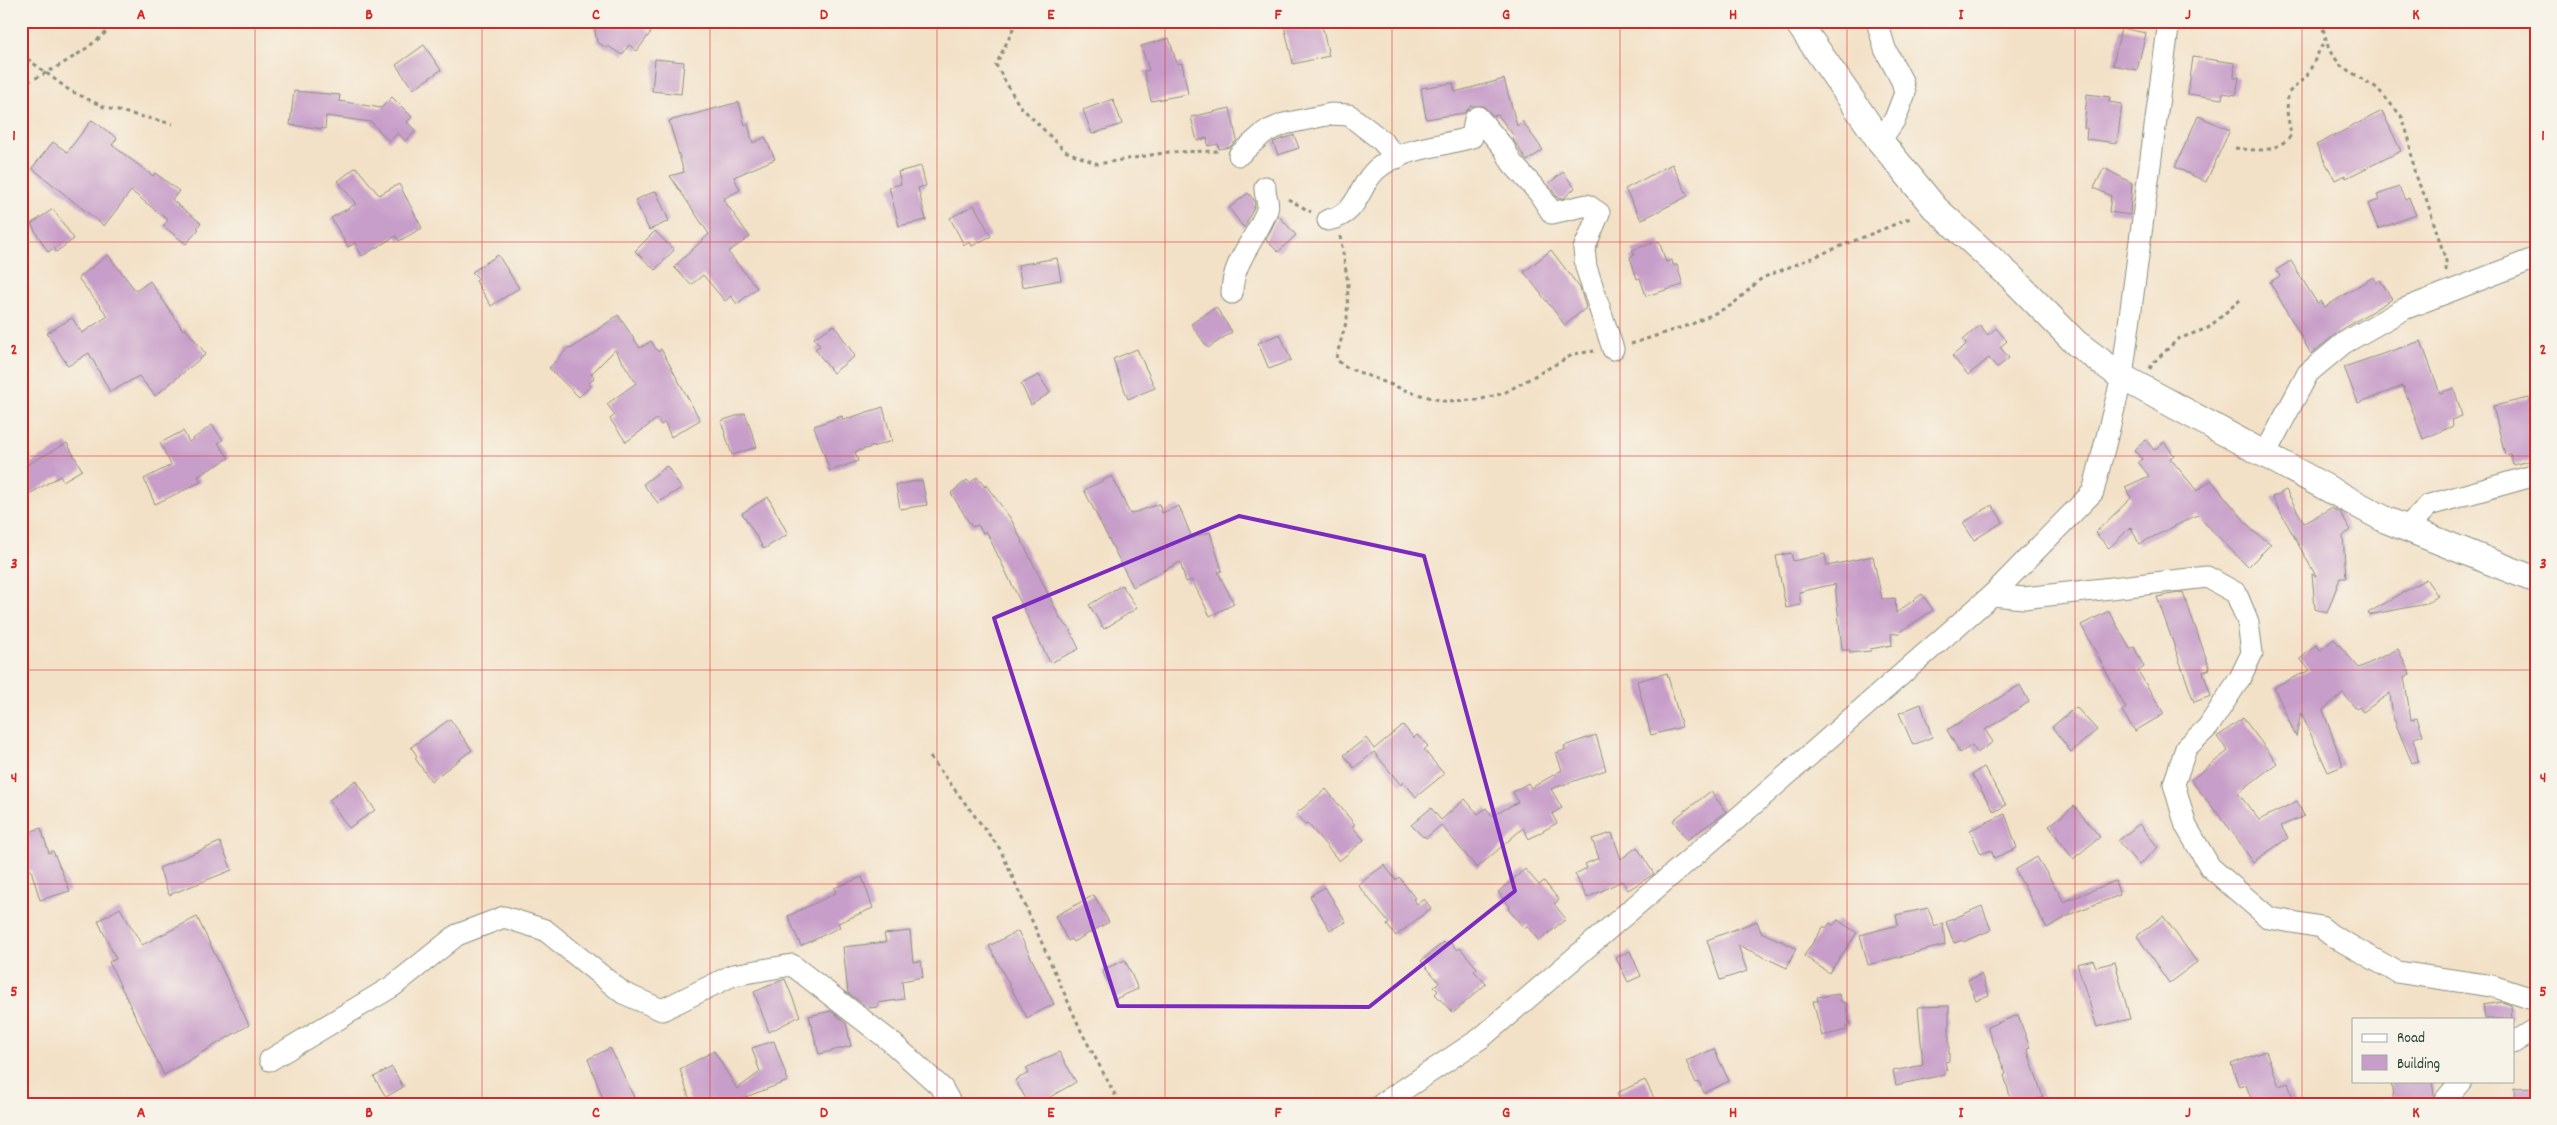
<svg xmlns="http://www.w3.org/2000/svg" width="2557" height="1125" font-family="Dekko,sans-serif">
<rect width="100%" height="100%" fill="#f7f3e8"/>
<filter id="ink" filterUnits="userSpaceOnUse"><feTurbulence type="fractalNoise" baseFrequency=".02" numOctaves="2"/><feDisplacementMap in="SourceGraphic" scale="10" xChannelSelector="R" yChannelSelector="G"/><feConvolveMatrix kernelMatrix="1 2 1 2 8 2 1 2 1" color-interpolation-filters="sRGB"/></filter>
<filter id="wash" filterUnits="userSpaceOnUse"><feTurbulence type="fractalNoise" baseFrequency=".0096" numOctaves="4" result="noise"/><feDisplacementMap in="SourceGraphic" scale="20" xChannelSelector="R" yChannelSelector="G"/><feGaussianBlur stdDeviation="1.12" result="paint"/><feColorMatrix in="noise" values="0 0 0 0 0 0 0 0 0 0 0 0 0 0 0 0 0 1.4 0 .05"/><feComposite in="paint" operator="in"/></filter>
<g filter="url(#wash)">
<rect width="100%" height="100%" fill="#f3e1c7"/>
<g id="blocks">
<!-- building -->
<g fill="#c79dc9">
<path d="M593,21H635L651,32L637,51L629,45L622,55L608,46L607,48L597,42Z"/>
<path d="M1283,21H1321L1329,56L1293,64Z"/>
<path d="M2121,28L2146,33L2137,70L2113,65Z"/>
<path d="M1169,38L1177,64L1182,63L1188,94L1151,101L1144,71L1149,70L1141,46Z"/>
<path d="M424,45L441,70L413,89L396,65Z"/>
<path d="M2193,57L2235,63L2234,77H2239L2236,95L2223,93L2222,99L2188,94Z"/>
<path d="M655,59L684,62L681,94L652,91Z"/>
<path d="M1504,79L1517,126L1522,121L1543,150L1527,161L1512,138L1514,136L1498,115L1494,116L1483,106H1471L1464,113L1426,119L1421,88L1453,83L1455,92Z"/>
<path d="M294,91L340,95L339,101L381,108L392,97L412,117L407,122L416,131L405,141L398,133L389,141L371,122L326,116L325,129L290,125Z"/>
<path d="M2087,94L2110,97L2109,102L2122,104L2117,143L2086,139L2087,128H2084Z"/>
<path d="M1113,99L1122,124L1092,134L1083,110Z"/>
<path d="M739,102L745,125L748,124L753,143L765,137L775,159L734,177L740,190L723,199L750,237L728,252L757,288L737,304L731,296L725,301L703,275L691,285L674,267L709,234L670,176L684,172L669,121Z"/>
<path d="M1230,108L1237,140L1230,147L1219,149L1218,144L1208,146L1207,138L1197,141L1191,117Z"/>
<path d="M2382,111L2401,151L2346,178L2345,175L2335,180L2316,145Z"/>
<path d="M2198,116L2230,130L2206,182L2175,167Z"/>
<path d="M92,120L117,138L112,145L153,176L155,173L179,191L172,200L201,223L197,228L199,229L186,244L163,226L168,220L131,191L104,226L32,168L53,142L67,152Z"/>
<path d="M1294,135L1299,148L1278,155L1273,142Z"/>
<path d="M1672,164L1688,196L1641,220L1625,189Z"/>
<path d="M921,166L926,186L918,188L926,220L899,226L889,187L901,184L898,172Z"/>
<path d="M356,167L379,195L399,184L422,228L399,241L396,236L362,256L355,243L348,247L331,218L356,204L338,181Z"/>
<path d="M2104,168L2132,183L2130,215L2109,212L2111,196L2094,188Z"/>
<path d="M1563,172L1575,188L1564,198L1558,199L1548,184Z"/>
<path d="M2399,187L2405,200L2409,198L2416,215L2378,229L2368,204L2379,200L2377,195Z"/>
<path d="M656,191L669,221L649,230L635,200Z"/>
<path d="M1248,193L1254,200L1255,205L1244,228L1229,208Z"/>
<path d="M974,205L991,236L972,246L970,242L964,245L950,218Z"/>
<path d="M53,209L74,239L56,252L54,248L48,252L31,224Z"/>
<path d="M1278,215L1296,235L1278,252L1266,240Z"/>
<path d="M655,231L674,250L655,270L635,251Z"/>
<path d="M1659,241L1666,262L1672,260L1673,265H1677L1683,285L1646,296L1640,278L1637,279L1630,257L1635,255L1632,250Z"/>
<path d="M1551,250L1580,288L1586,308L1565,325L1524,272Z"/>
<path d="M108,255L136,291L150,281L183,330L185,328L206,354L155,396L139,376L110,392L89,353L68,366L47,333L72,318L82,333L108,316L78,278Z"/>
<path d="M498,255L519,288L491,306L476,281L479,279L472,272Z"/>
<path d="M1057,258L1061,280L1022,287L1018,265Z"/>
<path d="M2291,261L2317,303L2321,301L2325,307L2373,277L2376,283L2380,280L2392,299L2338,332L2311,354L2270,282L2280,276L2276,270Z"/>
<path d="M1216,307L1232,332L1208,348L1191,324Z"/>
<path d="M618,315L640,348L651,341L658,352L661,349L700,420L671,437L665,423L661,425L657,419L626,442L610,419L615,415L607,404L636,383L615,350L591,374L594,378L588,384L591,386L579,397L549,368L569,347L571,349Z"/>
<path d="M834,325L855,356L833,373L815,349L820,346L814,338Z"/>
<path d="M1980,325L1988,335L1996,328L2007,341L2000,347L2009,358L1997,368L1989,358L1968,375L1952,356L1967,344L1963,340Z"/>
<path d="M1280,334L1291,360L1269,369L1258,343Z"/>
<path d="M2421,341L2440,393L2454,388L2462,416L2451,420L2453,426L2423,439L2403,386L2358,403L2344,367Z"/>
<path d="M1137,349L1155,388L1128,399L1113,359Z"/>
<path d="M1039,375L1050,393L1031,405L1021,384Z"/>
<path d="M2529,398L2536,429V459L2513,465L2510,454L2505,455L2493,406Z"/>
<path d="M883,407L892,441L855,452L858,461L830,471L814,426L842,416L843,420Z"/>
<path d="M745,413L757,447L732,455L721,421Z"/>
<path d="M212,425L223,440L218,443L229,458L198,476L201,482L155,504L144,479L171,465L160,443L183,431L189,442Z"/>
<path d="M2146,440L2154,450L2164,442L2174,455L2170,458L2197,491L2211,480L2254,532L2271,544L2248,567L2197,515L2139,544L2131,527L2109,548L2095,533L2131,498L2125,487L2149,476L2138,462L2142,459L2134,450Z"/>
<path d="M67,443L82,470L63,481L60,476L21,499V468Z"/>
<path d="M667,466L681,488L658,503L643,484Z"/>
<path d="M1112,476L1130,514L1159,504L1162,513L1179,506L1192,538L1210,532L1222,571L1218,572L1234,604L1210,616L1192,580L1186,582L1180,562L1133,587L1084,490Z"/>
<path d="M977,477L985,487L986,485L1011,519L1061,620L1069,628L1079,649L1050,663L986,531L983,533L978,525L972,527L951,493L967,480L970,483Z"/>
<path d="M922,480L927,505L900,509L896,485Z"/>
<path d="M2286,490L2304,523L2331,508L2340,512L2350,530L2343,536L2346,578H2340L2327,613L2315,609L2312,574L2316,576L2272,497Z"/>
<path d="M768,497L788,534L764,549L742,513Z"/>
<path d="M1992,505L2003,522L1974,540L1963,523Z"/>
<path d="M1791,553L1793,561L1825,554L1827,566L1873,556L1882,599L1895,598L1896,613L1922,594L1933,610L1899,633L1891,634L1892,645L1870,649L1871,651L1850,653V650H1842L1835,584L1799,592L1801,605L1786,608L1776,556Z"/>
<path d="M2426,579L2438,596L2426,604L2369,615L2368,613Z"/>
<path d="M1122,585L1137,608L1104,629L1089,605Z"/>
<path d="M2183,592L2210,669L2203,672L2211,696L2194,702L2157,597Z"/>
<path d="M2109,611L2130,649L2134,647L2144,667L2138,671L2164,714L2135,731L2122,711L2126,708L2081,625Z"/>
<path d="M2334,639L2359,668L2398,649L2410,674L2404,677L2411,720L2417,718L2423,735L2414,738L2418,761L2412,763L2393,717L2390,693L2363,712L2359,707L2356,709L2343,693L2323,710L2343,766L2328,772L2301,713L2296,737L2274,687L2310,670L2300,659L2316,645L2320,650Z"/>
<path d="M1667,673L1682,727L1651,735L1637,681Z"/>
<path d="M2020,685L2029,702L1985,730L1993,742L1977,753L1972,745L1960,753L1947,730Z"/>
<path d="M1921,704L1932,737L1913,745L1899,713Z"/>
<path d="M2076,707L2097,730L2071,752L2052,727Z"/>
<path d="M2243,718L2277,763L2238,793L2259,820L2297,801L2304,816L2281,826L2288,838L2253,862L2233,833L2191,780L2228,751L2217,737Z"/>
<path d="M450,719L472,750L431,781L415,758L417,756L411,747Z"/>
<path d="M1403,725L1414,738L1417,735L1428,746L1424,750L1444,774L1416,797L1404,782L1401,785L1374,752L1354,768L1344,755L1366,738L1374,749Z"/>
<path d="M1596,735L1606,770L1551,789L1562,808L1552,814L1557,823L1529,839L1523,828L1477,868L1441,825L1426,838L1424,836L1423,837L1411,825L1431,808L1441,820L1465,799L1478,814L1486,808L1492,816L1518,802L1513,792L1528,783L1531,788L1562,770L1556,753L1565,750L1564,746Z"/>
<path d="M1984,767L2006,805L1994,812L1972,774Z"/>
<path d="M356,780L375,810L349,828L329,800Z"/>
<path d="M1326,789L1355,825L1352,826L1364,840L1339,861L1314,831L1307,823L1305,825L1296,814Z"/>
<path d="M1711,791L1726,812L1687,840L1673,820Z"/>
<path d="M2074,806L2100,837L2073,859L2049,826Z"/>
<path d="M2005,814L2017,848L1994,858L1991,850L1981,854L1970,830Z"/>
<path d="M2139,824L2158,847L2139,865L2118,841Z"/>
<path d="M41,828L49,853L53,851L70,891L40,900L31,870L28,871L21,853V835Z"/>
<path d="M1612,833L1621,859L1637,847L1654,874L1628,890L1622,881L1587,898L1575,874L1587,868L1585,864L1599,858L1592,839Z"/>
<path d="M220,842L232,870L169,895L159,868Z"/>
<path d="M2037,857L2064,902L2115,881L2120,895L2075,912L2047,928L2015,870Z"/>
<path d="M1384,865L1396,880L1399,877L1415,898L1413,899L1417,904L1424,899L1431,908L1396,936L1387,925L1389,923L1358,885Z"/>
<path d="M1525,869L1539,885L1544,881L1559,900L1554,904L1566,919L1539,941L1527,926L1524,928L1508,909L1510,907L1498,892Z"/>
<path d="M862,877L873,908L838,923L840,927L801,946L788,916L836,893L834,888Z"/>
<path d="M1325,887L1346,922L1330,930L1310,896Z"/>
<path d="M1094,895L1109,922L1073,942L1071,939L1068,941L1055,916Z"/>
<path d="M1982,906L1991,930L1964,942L1963,940L1954,943L1946,922Z"/>
<path d="M120,908L142,945L197,917L249,1025L164,1075L109,962L116,959L98,921Z"/>
<path d="M1928,908L1935,927L1943,923L1945,945L1868,965L1860,935L1898,925L1896,915Z"/>
<path d="M2163,916L2197,962L2169,983L2137,936Z"/>
<path d="M1838,920L1857,933L1829,973L1804,956L1824,926L1826,928L1830,923L1833,925Z"/>
<path d="M1757,921L1761,932L1796,948L1787,968L1738,945L1747,971L1720,980L1707,940Z"/>
<path d="M910,931L913,962L921,961L923,977L902,981L904,999L878,1003V1007L868,1008L848,993L843,947L886,942L884,934Z"/>
<path d="M1018,931L1054,1004L1027,1018L989,946Z"/>
<path d="M1449,941L1457,950L1460,948L1477,968L1474,971L1486,984L1453,1013L1435,994L1438,991L1434,987L1439,982L1421,961L1444,942L1446,944Z"/>
<path d="M1630,951L1641,976L1628,982L1616,958Z"/>
<path d="M1125,960L1138,989L1115,999L1102,970Z"/>
<path d="M2093,960L2096,967L2115,962L2130,1019L2097,1027L2077,964Z"/>
<path d="M1981,974L1989,995L1976,1000L1968,980Z"/>
<path d="M785,979L800,1016L769,1032L754,992Z"/>
<path d="M1839,994L1841,1002H1845L1850,1025L1846,1026L1847,1030L1822,1036L1813,1001H1818L1817,997Z"/>
<path d="M2502,1002L2511,1005L2512,1019H2485L2483,1005Z"/>
<path d="M1949,1006V1061L1945,1062L1947,1071L1944,1072V1075L1896,1085L1893,1071L1923,1065L1918,1007Z"/>
<path d="M831,1011L846,1023L851,1046L819,1054L809,1016Z"/>
<path d="M2018,1015L2030,1048L2027,1049L2043,1097L2023,1104H2012L2004,1075L2006,1074L1987,1027Z"/>
<path d="M774,1041L788,1081L743,1098L746,1104H691L680,1069L714,1051L737,1089L760,1072L752,1048Z"/>
<path d="M610,1048L617,1061L637,1104H605L588,1059Z"/>
<path d="M1714,1049L1729,1081L1704,1093L1699,1082L1696,1083L1686,1061Z"/>
<path d="M2266,1051L2279,1086L2288,1083L2295,1104H2253L2246,1085L2239,1087L2231,1064Z"/>
<path d="M1059,1052L1076,1082L1038,1104H1029L1015,1080L1029,1073L1026,1068Z"/>
<path d="M392,1067L403,1087L386,1097L374,1077Z"/>
<path d="M1645,1080L1657,1104H1622L1617,1093Z"/>
<path d="M2391,1081H2432L2434,1095L2430,1104H2394Z"/>
<path d="M2536,1087V1104H2515L2514,1088Z"/>
</g>
</g>
</g>
<g filter="url(#ink)">
<use href="#blocks" fill-opacity="0" stroke="#898f7e" stroke-width="1"/>
<g fill="none" stroke-linecap="round" stroke-linejoin="round">
<defs>
<g id="minor">
<path d="M1877,21L1885,49L1902,81L1905,93L1895,119L1880,141"/>
<path d="M1239,155L1265,132L1284,124L1331,114L1349,115L1381,140L1397,158"/>
<path d="M1328,220C1361,213 1357,186 1377,169C1403,147 1440,147 1472,137L1475,119L1478,117L1504,148L1512,163L1539,193L1552,213L1587,205L1599,213L1584,249L1586,267L1613,349"/>
<path d="M1232,293C1232,261 1257,238 1267,210C1270,202 1264,195 1265,187"/>
<path d="M2265,454L2308,373L2344,343L2404,309L2536,258"/>
<path d="M2407,527L2429,505L2536,475"/>
<path d="M1992,595L2024,598L2207,577L2236,593L2248,622L2252,653L2240,678L2208,727L2186,748L2174,784L2186,826L2210,867L2269,918L2321,927L2331,935L2397,972L2492,986L2536,1000"/>
<path d="M2513,1043L2536,1029"/>
<path d="M270,1060L393,986L457,935L504,917L545,930L623,993L662,1010L733,975L792,965L890,1041L942,1088L951,1104"/>
<path d="M1382,1104L1481,1038L1731,824L1992,595L2093,492L2122,377L2169,21"/>
<path d="M2442,1104L2461,1081"/>
</g>
<path id="tertiary" d="M1797,21L1880,141L1935,208L2011,277L2076,343L2122,377L2386,520L2536,580"/>
</defs>
<!-- minor casing -->
<use href="#minor" stroke="#898f7e" stroke-width="23"/>
<!-- tertiary casing -->
<use href="#tertiary" stroke="#898f7e" stroke-width="28"/>
<!-- path -->
<g stroke="#898f7e" stroke-width="3" stroke-dasharray="4 4" stroke-linecap="butt">
<path d="M1017,21L996,65L1019,105L1065,151L1098,164L1169,152L1221,151"/>
<path d="M2321,21L2329,50L2341,66L2377,88L2402,117L2409,139L2415,176L2426,198L2446,261V272"/>
<path d="M21,54L69,90L106,108L173,124"/>
<path d="M21,85C54,70 92,49 117,21"/>
<path d="M2235,148C2256,151 2277,153 2291,135L2287,112L2288,93L2307,76L2325,39"/>
<path d="M1288,199L1311,212"/>
<path d="M1340,236L1348,283L1347,319L1336,358L1343,366L1410,392L1443,401L1478,400L1504,393L1574,354L1594,351"/>
<path d="M1631,344L1692,324L1732,305L1762,278L1913,217"/>
<path d="M21,361L27,368L25,385L21,386"/>
<path d="M2150,369L2152,364L2178,339L2208,328L2240,300"/>
<path d="M930,757L1000,849L1082,1033L1120,1104"/>
</g>
<!-- minor -->
<use href="#minor" stroke="#fff" stroke-width="21"/>
<!-- tertiary -->
<use href="#tertiary" stroke="#fff" stroke-width="26"/>
</g>
</g>
<!-- marked area -->
<path fill="none" stroke="#7b2cbf" stroke-width="4" stroke-linejoin="round" d="M1239,516L1424,556L1515,891L1369,1007L1118,1006L994,618Z"/>
<!-- grid -->
<path fill="none" stroke="#d62828" stroke-width="1" stroke-opacity="0.55" d="M255,21V1104M482,21V1104M710,21V1104M937,21V1104M1165,21V1104M1392,21V1104M1620,21V1104M1847,21V1104M2075,21V1104M2302,21V1104M21,242H2536M21,456H2536M21,670H2536M21,884H2536"/>
<!-- margin -->
<rect width="2557" height="1125" fill="none" stroke="#f7f3e8" stroke-width="55"/>
<!-- legend -->
<rect x="2352" y="1018" width="162" height="65" fill="#f7f3e8" stroke="#a1aaa0"/>
<rect x="2362" y="1034" width="25" height="8" fill="#ffffff" stroke="#a1aaa0"/>
<text x="2397" y="1042" font-size="15" fill="#1f3d34">Road</text>
<rect x="2362" y="1055" width="25" height="15" fill="#c79dc9" stroke="#a1aaa0"/>
<text x="2397" y="1068" font-size="15" fill="#1f3d34">Building</text>
<rect x="28" y="28" width="2502" height="1070" fill="none" stroke="#d62828" stroke-width="2"/>
<g font-size="16" text-anchor="middle" font-weight="bold" fill="#d62828">
<text x="141" y="19">A</text>
<text x="369" y="19">B</text>
<text x="596" y="19">C</text>
<text x="824" y="19">D</text>
<text x="1051" y="19">E</text>
<text x="1278" y="19">F</text>
<text x="1506" y="19">G</text>
<text x="1733" y="19">H</text>
<text x="1961" y="19">I</text>
<text x="2188" y="19">J</text>
<text x="2416" y="19">K</text>
<text x="14" y="140">1</text>
<text x="2543" y="140">1</text>
<text x="14" y="354">2</text>
<text x="2543" y="354">2</text>
<text x="14" y="568">3</text>
<text x="2543" y="568">3</text>
<text x="14" y="782">4</text>
<text x="2543" y="782">4</text>
<text x="14" y="996">5</text>
<text x="2543" y="996">5</text>
<text x="141" y="1117">A</text>
<text x="369" y="1117">B</text>
<text x="596" y="1117">C</text>
<text x="824" y="1117">D</text>
<text x="1051" y="1117">E</text>
<text x="1278" y="1117">F</text>
<text x="1506" y="1117">G</text>
<text x="1733" y="1117">H</text>
<text x="1961" y="1117">I</text>
<text x="2188" y="1117">J</text>
<text x="2416" y="1117">K</text>
</g>
</svg>
